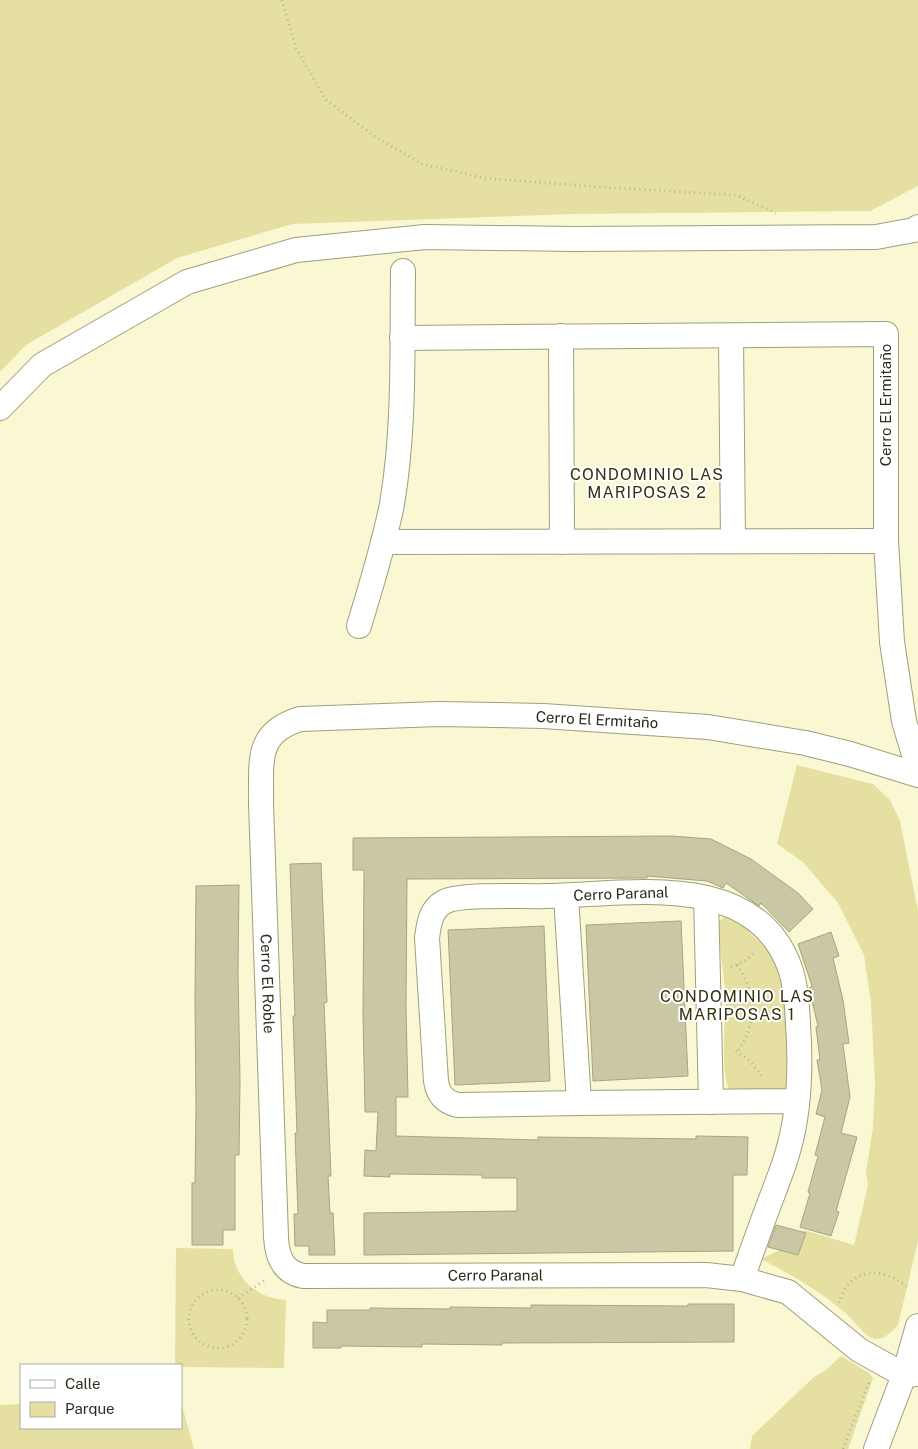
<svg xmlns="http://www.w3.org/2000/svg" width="918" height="1449" font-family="'Public Sans',sans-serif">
<rect width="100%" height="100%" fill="#faf7d3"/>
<!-- green -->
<g fill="#e5e0a1">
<path d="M0,0H918V186L870,211L572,214L292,224L177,258L26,345L0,372Z"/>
<path d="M797,765L873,784L890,800L900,821L918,911V1241L898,1325C892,1332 882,1342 872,1338C862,1334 852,1317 843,1311C818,1290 790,1274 761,1259L780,1250L798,1255L805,1233L802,1232L804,1230L854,1245L868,1185L866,1172L873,1127L875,1085L871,1003L864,955L838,903L803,862L777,844Z"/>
<path d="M724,917C736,918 744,926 752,935C762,944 770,952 776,964C792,994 788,1050 789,1085L784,1089H729C720,1073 726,1014 725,993C724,972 720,951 718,931V922Z"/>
<path d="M176,1248L233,1249C233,1278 258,1299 286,1300L284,1368L181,1367V1365H175Z"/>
<path d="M841,1356L869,1373L873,1378L848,1449H750L752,1436L814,1377L826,1370Z"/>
<path d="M181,1402L194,1449H0V1405L21,1404V1428H181Z"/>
</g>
<!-- building -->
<g fill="#cac8a4" stroke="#a6a482">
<path d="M672,836L711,839L751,859L798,893L813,909L789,932L761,903L759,906L726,883L723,888L707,881L647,876V878L407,879L406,1006L408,1097H396V1136L538,1140V1137L696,1139V1136L748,1137L747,1175H733V1251L364,1255V1213L517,1211V1178H482V1175L390,1174V1177L364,1176L365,1150L376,1151L378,1112H365L363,1014L364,870H353V838Z"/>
<path d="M321,863L327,1002L324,1003L327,1077L331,1176H328L330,1213H333L335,1255H309V1246H295L294,1214H298L295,1133H297L293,1016H295L290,864Z"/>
<path d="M239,885L238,971L240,1081L239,1155H235V1230H223V1245H192V1183H195L196,1108L195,997L196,886Z"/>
<path d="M681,921L688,1076L593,1081L586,925Z"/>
<path d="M544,926L550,1081L455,1085L448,930Z"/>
<path d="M831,932L839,956L833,958L843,1000L849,1043L843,1044L850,1097L841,1133L857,1137L836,1211L839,1212L831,1236L800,1227L810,1193L808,1192L818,1156L815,1155L825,1117L816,1114L822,1090L817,1060H820L816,1027L818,1026L809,988L812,986L798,944Z"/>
<path d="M776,1225L806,1233L798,1255L768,1247Z"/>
<path d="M688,1304H734V1342L502,1343V1345L422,1344V1347L341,1346V1348H313V1322L327,1323V1310H370V1308L450,1309V1307L531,1308V1305L688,1306Z"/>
</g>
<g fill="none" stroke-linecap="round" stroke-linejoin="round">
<defs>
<g id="minor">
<path d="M561,336L562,542"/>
<path d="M731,336L733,541"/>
<path d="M402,338L886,334V541L892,642L904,721L918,768"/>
<path d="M0,408L42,365L187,282L296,250L425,237L573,239L876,237L914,230L918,227"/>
<path d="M383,542L886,541"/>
<path d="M359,626C371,586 384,545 392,504C405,427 402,348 403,271"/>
<path id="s1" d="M918,775L850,754L805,743L708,727L543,716L439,714L300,719C254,733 262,763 261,803L276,1237C277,1256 282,1272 303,1276L706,1275L742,1279L788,1292L859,1350L904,1375L918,1374"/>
<path d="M566,896L579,1103"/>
<path d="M706,898L711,1102"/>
<path d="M742,1279C752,1251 762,1222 773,1194C778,1180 784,1166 788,1151C800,1110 801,1066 798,1024C797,1005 796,986 790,968C754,868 626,895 545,896C524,897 459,893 444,902C430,910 429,924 427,938L436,1081C438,1094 444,1102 458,1105L579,1103L797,1101"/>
<path d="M876,1449L904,1375L918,1326"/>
</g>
</defs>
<!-- minor casing -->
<use href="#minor" stroke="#a19e7c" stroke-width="26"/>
<!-- path -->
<g stroke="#b8b699" stroke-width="3" stroke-dasharray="1 4" stroke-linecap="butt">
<path d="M282,0L296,48L326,100L374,136L422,164L484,178L599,187L736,195L776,213"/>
<path d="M737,965C756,991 757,1025 738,1051"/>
<path d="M731,967L745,961L755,952"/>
<path d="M736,1051L750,1061L763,1078"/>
<circle cx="218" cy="1319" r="29"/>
<path d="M238,1298L267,1279"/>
<path d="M839,1303C844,1281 865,1267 886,1275C894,1277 900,1282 907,1286"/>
<path d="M843,1449L869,1382"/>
</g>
<!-- minor -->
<use href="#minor" stroke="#fff" stroke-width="24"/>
</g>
<g text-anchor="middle" stroke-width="4" stroke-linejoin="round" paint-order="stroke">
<!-- street labels -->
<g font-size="15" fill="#2d2c1e" stroke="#fff">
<text transform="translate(886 405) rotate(-90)" y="5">Cerro El Ermitaño</text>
<text transform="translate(597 720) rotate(3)" y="5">Cerro El Ermitaño</text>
<text transform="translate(621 894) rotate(-2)" y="5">Cerro Paranal</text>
<text dy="5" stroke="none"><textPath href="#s1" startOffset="908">Cerro El Roble</textPath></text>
<text dy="5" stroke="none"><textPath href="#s1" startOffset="1406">Cerro Paranal</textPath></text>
</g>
<!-- neighbourhood labels -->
<g font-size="16" letter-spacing="1" fill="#343112" stroke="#fff">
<text x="647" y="480">CONDOMINIO LAS<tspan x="647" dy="18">MARIPOSAS 2</tspan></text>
<text x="737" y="1002">CONDOMINIO LAS<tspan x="737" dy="18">MARIPOSAS 1</tspan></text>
</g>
</g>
<!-- legend -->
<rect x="20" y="1364" width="162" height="65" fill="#ffffff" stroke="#ababa5"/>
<rect x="30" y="1380" width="25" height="8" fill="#ffffff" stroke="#ababa5"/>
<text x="65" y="1389" font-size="15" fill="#2d2c1e">Calle</text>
<rect x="30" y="1402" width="25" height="15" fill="#e5e0a1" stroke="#ababa5"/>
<text x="65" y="1414" font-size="15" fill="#2d2c1e">Parque</text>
</svg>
